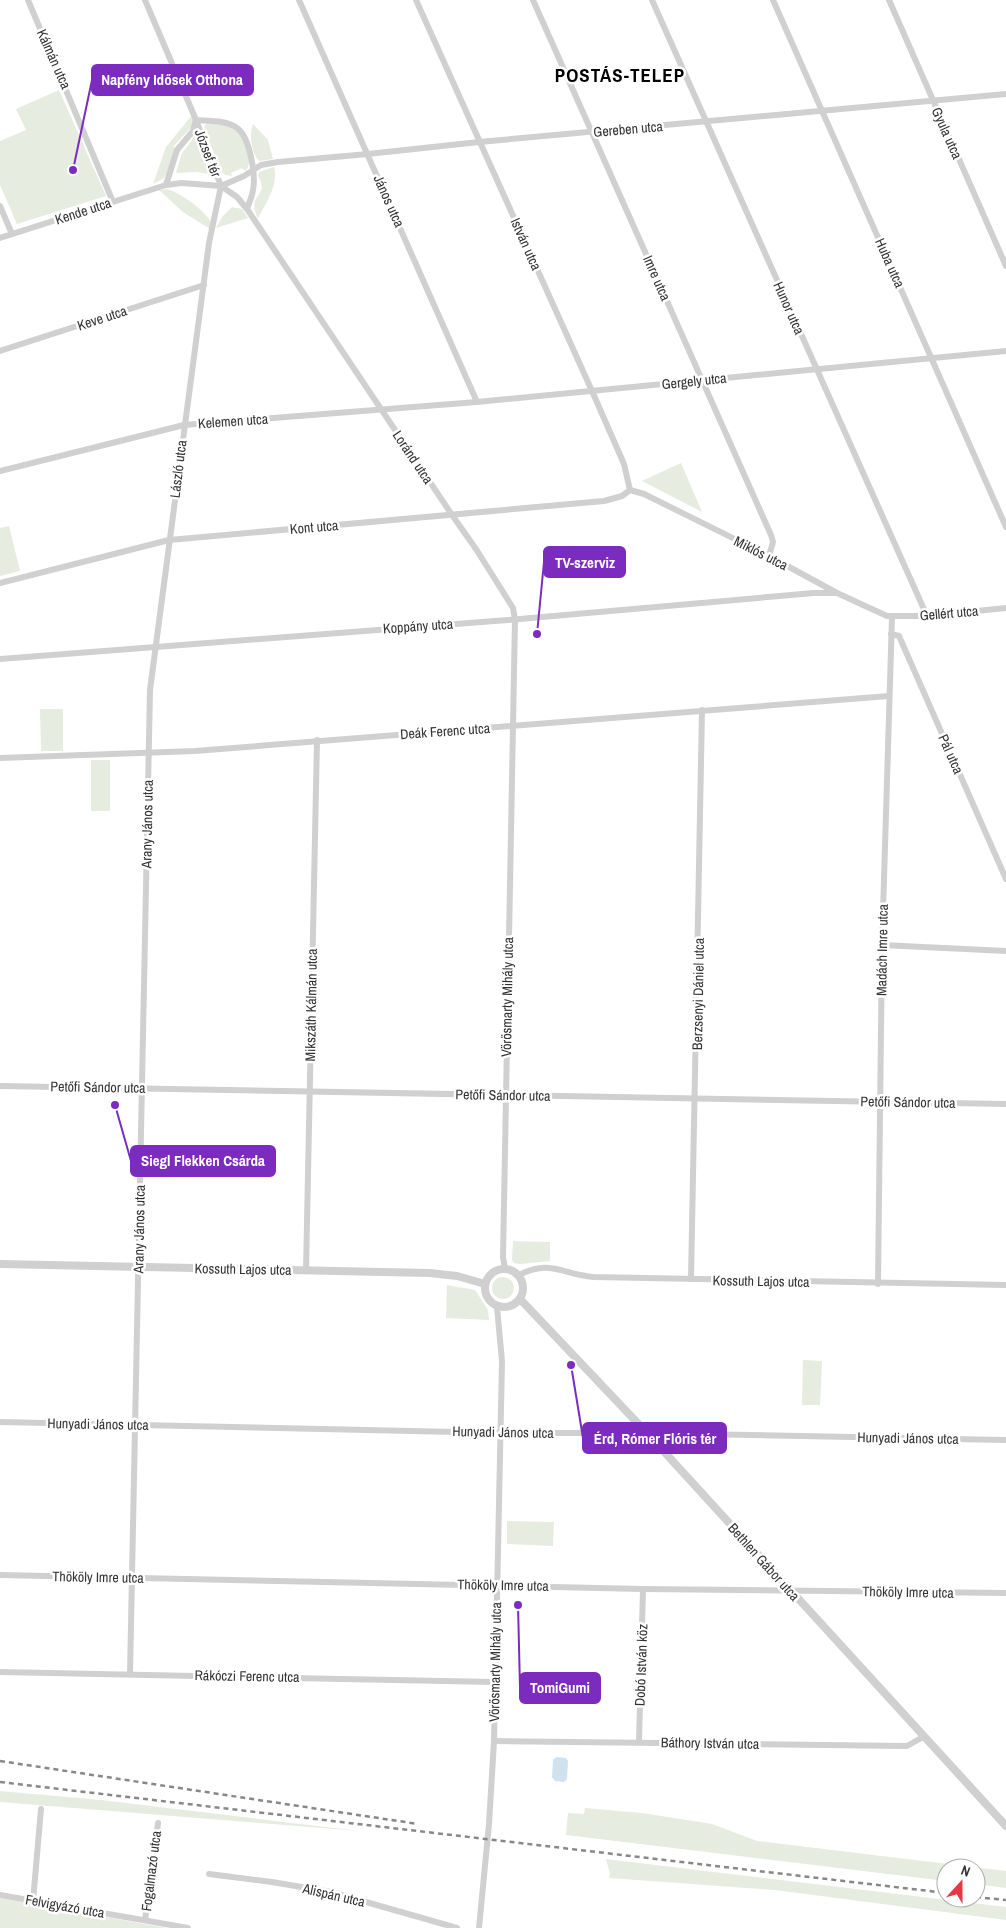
<svg xmlns="http://www.w3.org/2000/svg" width="1006" height="1928" font-family="'Archivo Narrow',sans-serif">
<rect width="100%" height="100%" fill="#fff"/>
<!-- green -->
<g fill="#e6ecdf">
<path d="M59,90L106,196L17,224L0,185V141L26,130L16,109Z"/>
<path d="M193,114L194,124L174,146L175,153L167,173L164,178L153,184L166,147Z"/>
<path d="M207,123L224,125L240,133C244,144 255,162 245,171L242,168L231,173L232,176L225,175L222,172L205,131L204,127Z"/>
<path d="M253,124L268,140L273,159L259,161C251,152 249,135 253,124Z"/>
<path d="M195,136L196,140L210,174L197,172L176,173L182,153Z"/>
<path d="M274,167C279,184 266,203 258,218C245,193 271,198 258,176L259,172Z"/>
<path d="M168,189C183,195 202,208 211,222L210,229L183,212L159,190Z"/>
<path d="M232,207L242,209L248,218L216,228L222,217Z"/>
<path d="M681,463L702,512L642,481Z"/>
<path d="M9,526L20,571L0,576V528Z"/>
<path d="M40,709H63V751H41Z"/>
<rect x="91" y="760" width="19" height="51"/>
<path d="M513,1241L550,1242V1261L521,1264L514,1263L512,1260Z"/>
<circle cx="503" cy="1288" r="11"/>
<path d="M447,1285L475,1290L488,1310L489,1320L446,1318Z"/>
<path d="M803,1360L822,1361L820,1405H802Z"/>
<path d="M507,1521L554,1522L553,1546L507,1544Z"/>
<path d="M0,1791L101,1800L359,1831L0,1802Z"/>
<path d="M585,1808L642,1813L712,1824L757,1841L1006,1871V1888L976,1884V1868H946V1881L566,1835L568,1813L584,1814Z"/>
<path d="M606,1859L1006,1907V1920L775,1890L609,1878L610,1874Z"/>
<path d="M0,1898L167,1928H0Z"/>
</g>
<!-- water -->
<path fill="#cfe2ee" d="M556,1757L566,1758L568,1761L567,1779L564,1782L555,1781L552,1777L553,1760Z"/>
<g fill="none" stroke-linecap="round" stroke-linejoin="round">
<!-- minor -->
<g stroke="#d0d0d0" stroke-width="6">
<path d="M28,0L113,202"/>
<path d="M145,0L196,120L221,186"/>
<path d="M299,0L477,402"/>
<path d="M416,0L592,391L624,464L630,490"/>
<path d="M533,0L771,535L773,542L769,556"/>
<path d="M652,0L927,616"/>
<path d="M773,0L1006,527"/>
<path d="M889,0L1006,266"/>
<path d="M196,120C209,121 226,120 237,128C250,137 256,176 253,190C252,197 249,203 247,209"/>
<path d="M166,185L177,150L193,131L196,120"/>
<path d="M221,186L244,176L261,165L278,162L368,154L479,142L1006,94"/>
<path d="M0,206L12,234"/>
<path d="M0,238L166,185L182,183L221,186L237,197L247,209L452,515L476,549L513,608L515,619L503,1257L505,1269"/>
<path d="M0,351L204,285"/>
<path d="M0,471L184,425L477,402L1006,351"/>
<path d="M630,490L644,494L769,556L837,593L887,616H927L1006,608"/>
<path d="M0,583L169,540L604,501L622,496L630,490"/>
<path d="M891,634L899,636L1006,879"/>
<path d="M0,659L508,620L814,593H837"/>
<path d="M0,758L195,751L889,696"/>
<path d="M882,945L1006,951"/>
<path d="M0,1086L1006,1104"/>
<path d="M306,1271L317,740"/>
<path d="M519,1275C550,1259 562,1274 593,1277L1006,1285"/>
<path d="M691,1279L702,710"/>
<path d="M878,1284L882,945L892,617"/>
<path d="M0,1422L501,1433H647L1006,1440"/>
<path d="M0,1575L643,1589L1006,1593"/>
<path d="M0,1672L494,1682"/>
<path d="M130,1674L150,690L209,243L221,186"/>
<path d="M494,1741L907,1746L923,1737"/>
<path d="M639,1742L643,1589"/>
<path d="M209,1874L272,1882L331,1892L457,1928"/>
<path d="M0,1895L188,1928"/>
<path d="M33,1901L41,1809"/>
<path d="M145,1920L158,1823"/>
<path d="M479,1928L489,1824L494,1741L502,1361L497,1307"/>
</g>
<!-- tertiary -->
<g stroke="#d0d0d0" stroke-width="8">
<path d="M0,1264L430,1273L457,1276L485,1284"/>
<circle cx="504" cy="1288" r="19"/>
<path d="M520,1299L647,1433L1006,1826"/>
</g>
<!-- rail -->
<g stroke="#888" stroke-width="2.5" stroke-dasharray="5 4" stroke-linecap="butt">
<path d="M0,1761L418,1824"/>
<path d="M0,1782L946,1893"/>
<path d="M976,1897L1006,1900"/>
</g>
</g>
<g text-anchor="middle" stroke-width="5" stroke-linejoin="round" paint-order="stroke">
<!-- street labels -->
<g font-size="14" fill="#333" stroke="#fff">
<text transform="translate(54 59) rotate(66)" y="5">Kálmán utca</text>
<text transform="translate(628 129) rotate(-5)" y="5">Gereben utca</text>
<text transform="translate(947 133) rotate(66)" y="5">Gyula utca</text>
<text transform="translate(208 153) rotate(69)" y="5">József tér</text>
<text transform="translate(389 201) rotate(66)" y="5">János utca</text>
<text transform="translate(83 211) rotate(-18)" y="5">Kende utca</text>
<text transform="translate(526 244) rotate(66)" y="5">István utca</text>
<text transform="translate(890 263) rotate(66)" y="5">Huba utca</text>
<text transform="translate(657 278) rotate(66)" y="5">Imre utca</text>
<text transform="translate(789 308) rotate(66)" y="5">Hunor utca</text>
<text transform="translate(102 318) rotate(-18)" y="5">Keve utca</text>
<text transform="translate(694 381) rotate(-6)" y="5">Gergely utca</text>
<text transform="translate(233 421) rotate(-4)" y="5">Kelemen utca</text>
<text transform="translate(413 457) rotate(56)" y="5">Loránd utca</text>
<text transform="translate(178 469) rotate(-83)" y="5">László utca</text>
<text transform="translate(314 527) rotate(-5)" y="5">Kont utca</text>
<text transform="translate(761 553) rotate(27)" y="5">Miklós utca</text>
<text transform="translate(949 613) rotate(-5)" y="5">Gellért utca</text>
<text transform="translate(418 626) rotate(-4)" y="5">Koppány utca</text>
<text transform="translate(445 731) rotate(-4)" y="5">Deák Ferenc utca</text>
<text transform="translate(951 754) rotate(66)" y="5">Pál utca</text>
<text transform="translate(147 824) rotate(-89)" y="5">Arany János utca</text>
<text transform="translate(882 950) rotate(-89)" y="5">Madách Imre utca</text>
<text transform="translate(698 994) rotate(-89)" y="5">Berzsenyi Dániel utca</text>
<text transform="translate(507 997) rotate(-89)" y="5">Vörösmarty Mihály utca</text>
<text transform="translate(311 1005) rotate(-89)" y="5">Mikszáth Kálmán utca</text>
<text transform="translate(98 1087) rotate(1)" y="5">Petőfi Sándor utca</text>
<text transform="translate(503 1095) rotate(1)" y="5">Petőfi Sándor utca</text>
<text transform="translate(908 1102) rotate(1)" y="5">Petőfi Sándor utca</text>
<text transform="translate(139 1229) rotate(-89)" y="5">Arany János utca</text>
<text transform="translate(243 1269) rotate(1)" y="5">Kossuth Lajos utca</text>
<text transform="translate(761 1281) rotate(1)" y="5">Kossuth Lajos utca</text>
<text transform="translate(98 1424) rotate(1)" y="5">Hunyadi János utca</text>
<text transform="translate(503 1432) rotate(1)" y="5">Hunyadi János utca</text>
<text transform="translate(908 1438) rotate(1)" y="5">Hunyadi János utca</text>
<text transform="translate(764 1562) rotate(48)" y="5">Bethlen Gábor utca</text>
<text transform="translate(98 1577) rotate(1)" y="5">Thököly Imre utca</text>
<text transform="translate(503 1585) rotate(1)" y="5">Thököly Imre utca</text>
<text transform="translate(908 1592) rotate(1)" y="5">Thököly Imre utca</text>
<text transform="translate(495 1662) rotate(-89)" y="5">Vörösmarty Mihály utca</text>
<text transform="translate(641 1665) rotate(-88)" y="5">Dobó István köz</text>
<text transform="translate(247 1676) rotate(1)" y="5">Rákóczi Ferenc utca</text>
<text transform="translate(710 1743) rotate(1)" y="5">Báthory István utca</text>
<text transform="translate(151 1871) rotate(-83)" y="5">Fogalmazó utca</text>
<text transform="translate(334 1895) rotate(13)" y="5">Alispán utca</text>
<text transform="translate(65 1906) rotate(10)" y="5">Felvigyázó utca</text>
</g>
<!-- district labels -->
<g font-size="19" font-weight="bold" letter-spacing="1" fill="#000" stroke="#fff">
<text x="620" y="82">POSTÁS-TELEP</text>
</g>
</g>
<!-- callouts -->
<path fill="none" stroke="#7b2cbf" stroke-width="2" d="M73 170L92 80M537 634L544 562M115 1105L131 1161M571 1365L583 1438M518 1605L520 1688"/>
<g fill="#7b2cbf" stroke="#fff" stroke-width="2">
<circle cx="73" cy="170" r="5"/>
<circle cx="537" cy="634" r="5"/>
<circle cx="115" cy="1105" r="5"/>
<circle cx="571" cy="1365" r="5"/>
<circle cx="518" cy="1605" r="5"/>
</g>
<g fill="#7b2cbf" stroke="#7b2cbf" stroke-width="2">
<rect x="92" y="65" width="161" height="30" rx="5"/>
<rect x="544" y="547" width="81" height="30" rx="5"/>
<rect x="131" y="1146" width="144" height="30" rx="5"/>
<rect x="583" y="1423" width="143" height="30" rx="5"/>
<rect x="520" y="1673" width="80" height="30" rx="5"/>
</g>
<g font-size="15" text-anchor="middle" font-weight="bold" fill="#fff">
<text x="172" y="85">Napfény Idősek Otthona</text>
<text x="585" y="568">TV-szerviz</text>
<text x="203" y="1166">Siegl Flekken Csárda</text>
<text x="655" y="1444">Érd, Rómer Flóris tér</text>
<text x="560" y="1693">TomiGumi</text>
</g>
<!-- north arrow -->
<g transform="translate(961 1883) rotate(21)"><circle r="24" fill="#ffffff" stroke="#adadad"/>
<path d="M0-4L9 19L0 12L-9 19Z" fill="#e63946"/>
<text y="-8" font-size="14" font-weight="bold" text-anchor="middle" fill="#333333">N</text>
</g>
</svg>
